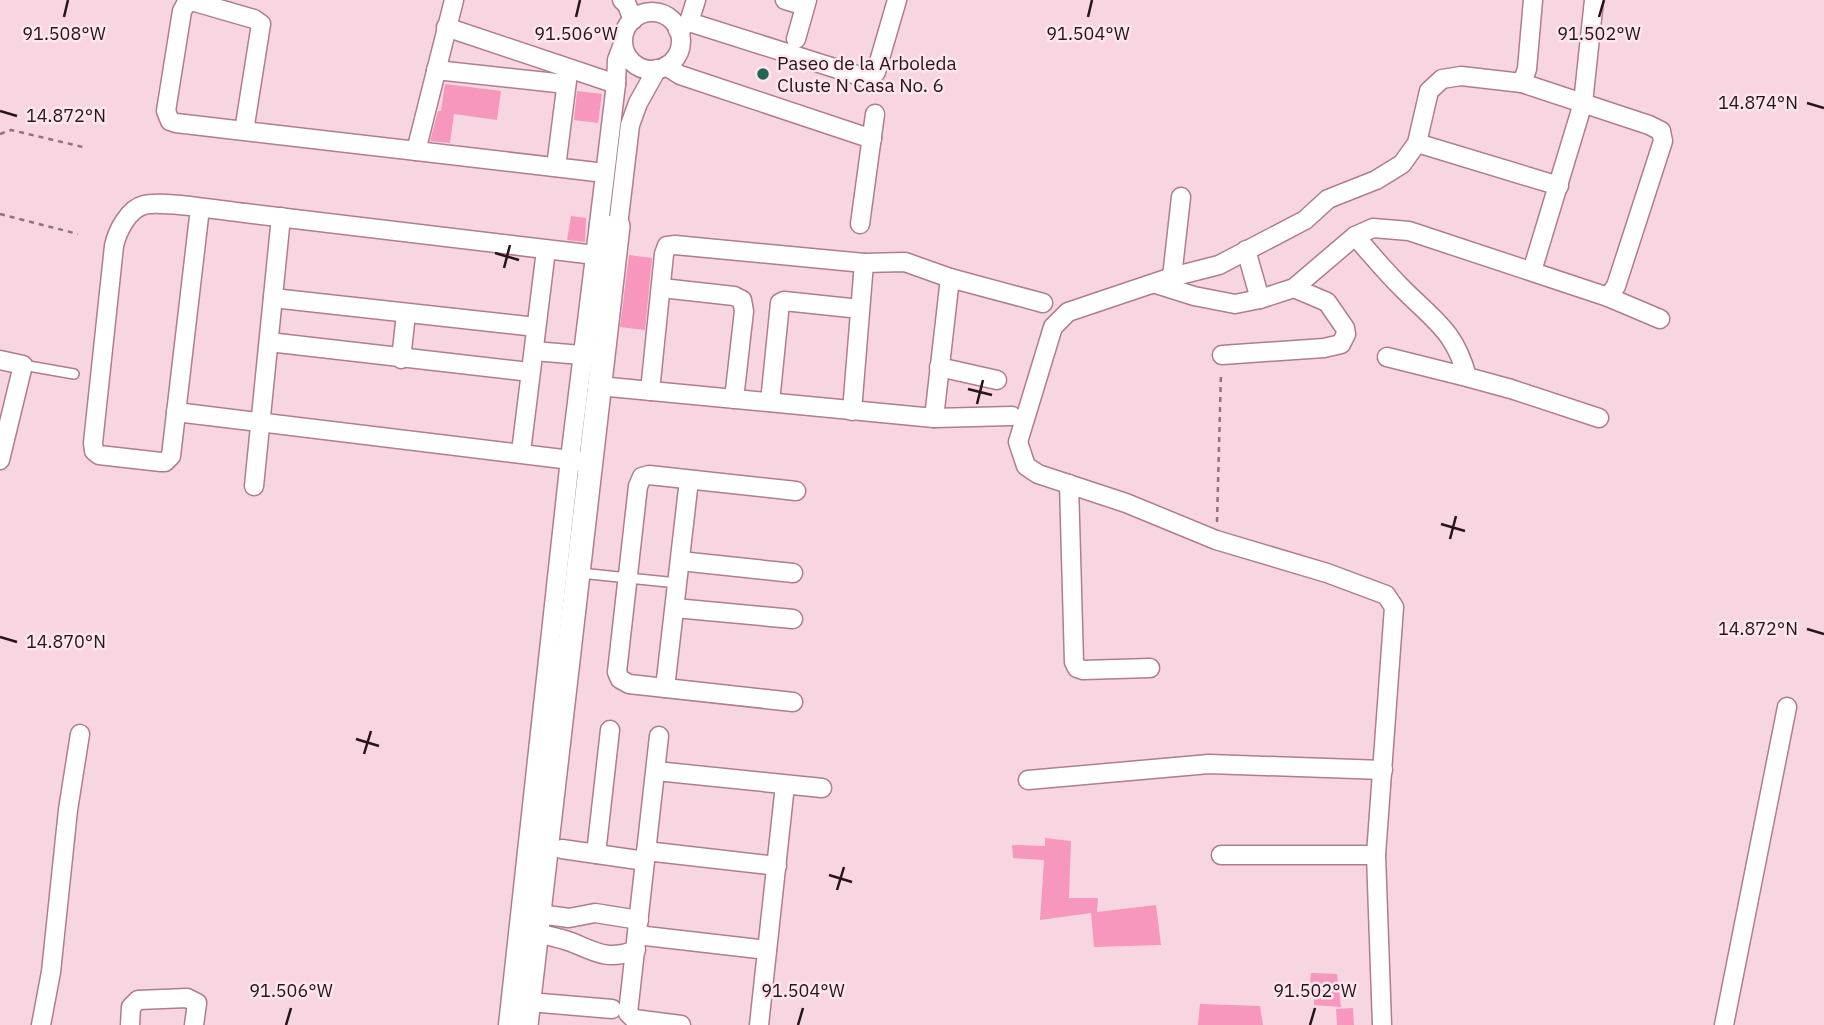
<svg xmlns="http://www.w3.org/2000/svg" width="1824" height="1025" font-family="'IBM Plex Sans',sans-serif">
<rect width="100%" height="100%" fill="#f8d6e1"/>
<!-- building -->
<g fill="#f797bd">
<path d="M445,84L501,91L497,120L454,114L450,143L430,141L438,111H441Z"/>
<path d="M577,91L602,94L598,123L574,120Z"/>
<path d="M571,216L586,218L585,242L567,240Z"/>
<path d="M629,255L652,258L645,330L620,327Z"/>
<path d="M1045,838L1071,841L1069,898H1098L1097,912L1156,905L1161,945L1094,947L1091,913L1040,920L1044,860L1013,858L1012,845L1045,846Z"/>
<path d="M1311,973L1337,974L1341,1007L1314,1005V999L1309,996Z"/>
<path d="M1200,1004L1260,1006L1263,1025H1198Z"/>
<path d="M1353,1008L1354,1025H1337L1336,1009Z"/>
</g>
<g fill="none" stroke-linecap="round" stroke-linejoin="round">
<defs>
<g id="service">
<path d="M23,365L74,374"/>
<path d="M580,573L677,583"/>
</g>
<g id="minor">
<path d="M622,0L627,5L633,20"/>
<path d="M785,0L805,6"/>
<circle cx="652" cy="41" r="29"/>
<path d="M689,22L696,0"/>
<path d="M446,27L616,84"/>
<path d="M678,30L689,22L866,78L872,77L876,72L897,0"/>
<path d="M796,39L807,0"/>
<path d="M623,44L617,60L616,84L599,224L618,226L630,125L638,103L657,69"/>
<path d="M666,66L680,75L872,139"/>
<path d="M436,70L566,84"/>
<path d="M1522,83L1527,69L1533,0"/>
<path d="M244,131L261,24L254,19L195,2H187L182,11L166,111L170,121L176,123L605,173"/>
<path d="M1417,143L1559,186"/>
<path d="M416,151L454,0"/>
<path d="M556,167L568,73"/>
<path d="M200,208L171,456L165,462H161L99,455L94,451L93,443L114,246C117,232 128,209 144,205C162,200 223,211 245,213C361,226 478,241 595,255"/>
<path d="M860,224L875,114"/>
<path d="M1355,236C1370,253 1384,270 1400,286C1432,319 1455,330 1467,377L1511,389L1599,418"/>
<path d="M1246,250L1260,299"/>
<path d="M1532,271L1583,103L1594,0"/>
<path d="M1172,277L1181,197"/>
<path d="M1156,284L1194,296L1235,304L1260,299L1294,288L1355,236L1373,228L1409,231L1608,297L1660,319"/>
<path d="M662,288L734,296L742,300L744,311L734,399"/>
<path d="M273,298L536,327"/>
<path d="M269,342L530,372"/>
<path d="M534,351L593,356"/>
<path d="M1222,355L1324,348L1341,344L1346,334L1345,328L1327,302L1294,288"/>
<path d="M1387,357L1467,377"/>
<path d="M401,359L406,314"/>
<path d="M0,360L23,365L0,460"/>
<path d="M939,367L997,380"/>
<path d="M599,386L934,418L1012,416"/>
<path d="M650,391L664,254L667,246L675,245L864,263L905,262L950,278L1043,303"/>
<path d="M770,402L780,303L784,301L860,309"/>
<path d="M852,411L864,263"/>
<path d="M176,412L579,461"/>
<path d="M934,418L950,278"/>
<path d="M521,452L546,250"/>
<path d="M1069,484L1074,662L1077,668L1083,670L1150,668"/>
<path d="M254,486L281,217"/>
<path d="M680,561L793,573"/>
<path d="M675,608L793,619"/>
<path d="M665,688L689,480"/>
<path d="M793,702L629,684L620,679L617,672L638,486L642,477L649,475L796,491"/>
<path d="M659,736L628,1013L634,1019L681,1025"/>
<path d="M656,771L822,788"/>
<path d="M1028,780L1209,764L1383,770"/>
<path d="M562,849L645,861"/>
<path d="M646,851L777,866"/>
<path d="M596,854L610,730"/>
<path d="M1221,855H1376"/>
<path d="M539,914L569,918L595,913L639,920"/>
<path d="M537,932C549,937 563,938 576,944C599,954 610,960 636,950"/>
<path d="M637,935L767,950"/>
<path d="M541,1003L612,1009"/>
<path d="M41,1025L51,972L68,810L80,734"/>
<path d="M130,1025L131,1007L138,1000L187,998L197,1003L194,1025"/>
<path d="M508,1025L570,459L599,224"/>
<path d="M759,1025L785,785"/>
<path d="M1382,1025L1376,855L1394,607L1386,595L1327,573L1216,540L1126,503L1038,474L1026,466L1018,442L1053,327L1068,312L1172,277L1219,265L1305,220L1328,199L1376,180L1402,164L1417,143L1429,91L1442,79L1461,76L1522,83L1649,125L1661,131L1663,141L1616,286L1608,297"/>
<path d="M1724,1025L1787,707"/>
</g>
<path id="tertiary" d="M526,1025L618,226"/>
</defs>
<!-- service casing -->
<use href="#service" stroke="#b07c90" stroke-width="12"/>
<!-- minor casing -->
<use href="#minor" stroke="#b07c90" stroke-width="21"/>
<!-- tertiary casing -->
<use href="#tertiary" stroke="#b07c90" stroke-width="26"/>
<!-- path -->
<g stroke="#8e737d" stroke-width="2.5" stroke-dasharray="5 5" stroke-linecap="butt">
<path d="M0,134L11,130L83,147"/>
<path d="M0,214L78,234"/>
<path d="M1217,522L1221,372"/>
</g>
<!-- service -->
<use href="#service" stroke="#fff" stroke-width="9"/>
<!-- minor -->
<use href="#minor" stroke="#fff" stroke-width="18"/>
<!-- tertiary -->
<use href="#tertiary" stroke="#fff" stroke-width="23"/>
</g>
<!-- ticks -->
<path fill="none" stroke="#27131b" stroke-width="2.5" d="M64,17L68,0M576,17L580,0M1088,17L1092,0M1599,17L1604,0M1807,103L1824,108M0,111L17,116M495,253L519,260M504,268L510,245M968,389L992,395M977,404L983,380M1441,524L1465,531M1450,539L1456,516M1807,629L1824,634M0,637L17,642M356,739L379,746M364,754L371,731M829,875L852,882M837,890L844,867M286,1025L291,1008M798,1025L803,1008M1310,1025L1315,1008"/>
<!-- markers -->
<circle fill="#216555" stroke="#fee6ee" stroke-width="2.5" cx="763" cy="74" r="7"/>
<g text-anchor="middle" stroke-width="5" stroke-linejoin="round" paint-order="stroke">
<!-- poi labels -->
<g font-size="19" fill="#27131b" stroke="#fee6ee" text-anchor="start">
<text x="777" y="70">Paseo de la Arboleda<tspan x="777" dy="22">Cluste N Casa No. 6</tspan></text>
</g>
</g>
<g font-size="18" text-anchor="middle" fill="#27131b" stroke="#fee6ee" stroke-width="5" stroke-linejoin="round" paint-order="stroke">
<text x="64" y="40">91.508°W</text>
<text x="576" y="40">91.506°W</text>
<text x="1088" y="40">91.504°W</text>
<text x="1599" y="40">91.502°W</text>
<text x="1758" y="109">14.874°N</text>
<text x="66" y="122">14.872°N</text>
<text x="1758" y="635">14.872°N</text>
<text x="66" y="648">14.870°N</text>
<text x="291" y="997">91.506°W</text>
<text x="803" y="997">91.504°W</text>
<text x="1315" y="997">91.502°W</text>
</g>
</svg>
